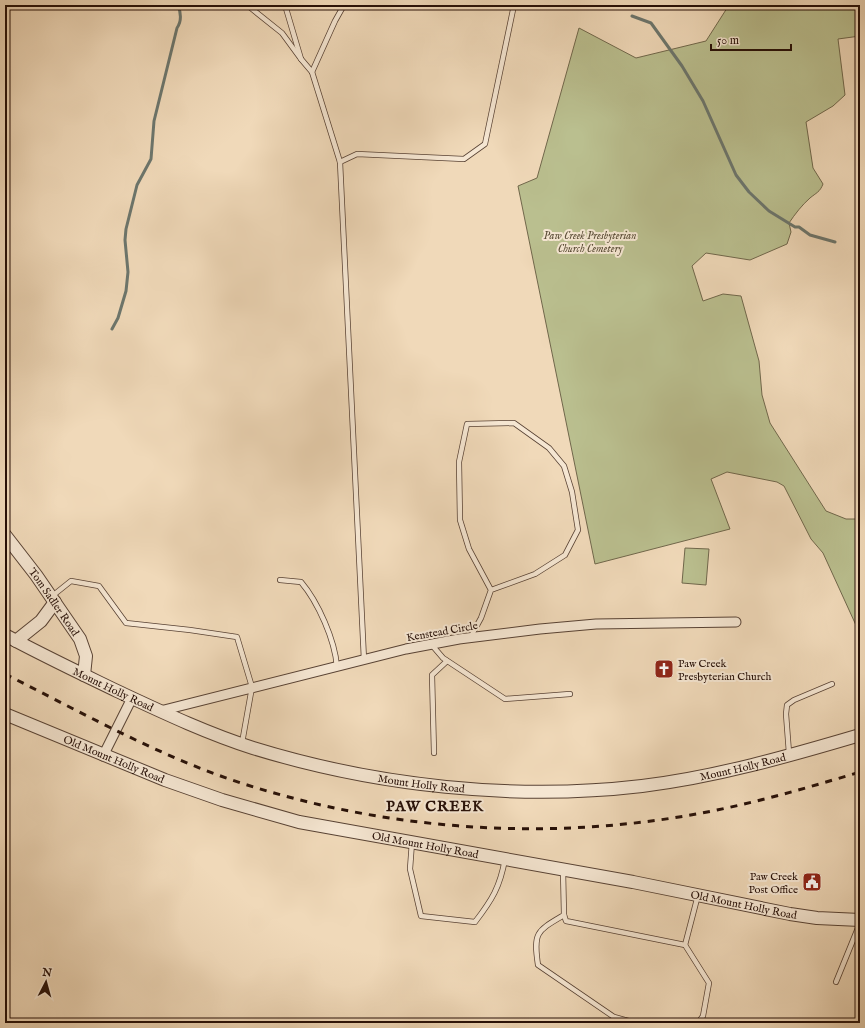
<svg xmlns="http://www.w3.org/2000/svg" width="865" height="1028" font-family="'IM FELL English',serif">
<rect width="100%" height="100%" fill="#f0d9b9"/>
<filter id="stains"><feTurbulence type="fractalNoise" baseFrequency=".005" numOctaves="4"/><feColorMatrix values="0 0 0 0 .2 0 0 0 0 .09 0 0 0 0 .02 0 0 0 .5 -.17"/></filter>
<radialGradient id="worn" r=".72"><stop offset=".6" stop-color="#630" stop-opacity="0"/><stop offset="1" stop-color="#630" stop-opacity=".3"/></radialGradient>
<!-- green -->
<g fill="#babf8f" stroke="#70674b">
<path d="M729,5H860V36L838,39L845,95L833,106L806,122L813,168L823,184C820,192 816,193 810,198C802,205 795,214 789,223L791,232L787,244L750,260L706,253L692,266L703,301L723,294L741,296L759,361L762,395L770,423L826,511L846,519H860V634L823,553L811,539L784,486L777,482L727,472L711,479L730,529L595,564L518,186L537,178L579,28L636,58L706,41Z"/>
<path d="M685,548L709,549L706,585L682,583Z"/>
</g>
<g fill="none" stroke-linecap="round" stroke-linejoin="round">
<!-- stream -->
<g stroke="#6c766d" stroke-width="3">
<path d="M621,5L623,8"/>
<path d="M632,16L651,23L682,66L703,101L736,175L749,192L769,211L795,227H799L810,235L835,242"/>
<path d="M112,329L118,318L126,291L128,272L125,240L126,229L137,185L151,159L154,121L177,28C182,21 181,13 178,5"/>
</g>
<defs>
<g id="service">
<path d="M247,5L282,33L301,59"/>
<path d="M285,5L301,59L312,72"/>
<path d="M344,5L335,21L312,72L340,162L364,660"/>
<path d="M340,162L357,154L464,159L485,144L514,5"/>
<path d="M280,580L301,582C318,602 335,640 337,667"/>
<path d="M51,597L71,581L99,586L126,623L190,630L237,637L252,687L242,743"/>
<path d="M470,638L481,618L491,590L469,549L460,520L459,462L467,424L514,423L549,448L564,466L572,492L578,530L565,555L535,574L491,590"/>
<path d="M431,644L443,658L505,699L570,694"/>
<path d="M434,753L432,675L447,661"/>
<path d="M789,753L786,714L787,705L794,700L832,684"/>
<path d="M412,842L410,869L421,916L475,922C492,900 500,887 505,859"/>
<path d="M563,870L564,915L566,921L685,945L709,983L703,1016L698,1023"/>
<path d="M564,915C537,931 533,932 538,965L614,1017L636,1023"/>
<path d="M685,945L698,895"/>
<path d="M836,982L860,923"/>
</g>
<g id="minor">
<path d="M160,711L406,649L459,639L540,629L596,624L736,622"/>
<path d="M103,756L132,698"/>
</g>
<g id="tertiary">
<path id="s1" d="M5,535L36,575L80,639L86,656L84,675"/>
<path id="s2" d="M5,635C42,655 80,673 117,691C162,712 206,733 253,748C376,786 515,801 642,786C716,777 789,756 860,735"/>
<path d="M16,641L41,621L55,602"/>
<path id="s3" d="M5,714L165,780L222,800L299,822L633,882L790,914L817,918L860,920"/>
</g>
</defs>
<!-- service casing -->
<use href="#service" stroke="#584234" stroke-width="6"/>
<!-- minor casing -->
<use href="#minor" stroke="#584234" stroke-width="11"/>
<!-- tertiary casing -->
<use href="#tertiary" stroke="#584234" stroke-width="14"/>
<!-- service -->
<use href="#service" stroke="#f5e6d2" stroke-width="4.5"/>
<!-- minor -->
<use href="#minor" stroke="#f5e6d2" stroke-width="9"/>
<!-- tertiary -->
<use href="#tertiary" stroke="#f5e6d2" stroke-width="12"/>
<!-- rail -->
<path stroke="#260f07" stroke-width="3" stroke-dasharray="7 7" stroke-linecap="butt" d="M5,674C79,711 153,753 232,780C387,832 557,843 717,810C766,800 813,786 860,772"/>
</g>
<!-- icons -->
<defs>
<symbol id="church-square" viewBox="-11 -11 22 22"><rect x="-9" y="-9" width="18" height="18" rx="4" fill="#8f2418" stroke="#f5e6d2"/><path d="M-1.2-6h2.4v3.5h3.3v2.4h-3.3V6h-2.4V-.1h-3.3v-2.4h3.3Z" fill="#fff"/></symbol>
<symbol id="civic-square" viewBox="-11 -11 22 22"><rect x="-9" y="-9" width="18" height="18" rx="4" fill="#8f2418" stroke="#f5e6d2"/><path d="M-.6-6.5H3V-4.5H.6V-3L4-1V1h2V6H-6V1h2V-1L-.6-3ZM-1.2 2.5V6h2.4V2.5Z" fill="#fff"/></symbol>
</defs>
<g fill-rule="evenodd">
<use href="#church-square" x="653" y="658" width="22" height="22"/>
<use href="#civic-square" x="801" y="871" width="22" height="22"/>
</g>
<g text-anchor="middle" stroke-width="4" stroke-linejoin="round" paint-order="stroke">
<!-- park labels -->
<g font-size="11" font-style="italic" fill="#5a4d37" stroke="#f5e6d2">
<text x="590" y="239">Paw Creek Presbyterian<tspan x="590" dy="13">Church Cemetery</tspan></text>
</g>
<!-- street labels -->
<g font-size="11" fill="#260f07" stroke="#f5e6d2">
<text dy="4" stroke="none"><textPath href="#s1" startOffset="83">Tom Sadler Road</textPath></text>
<text transform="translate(442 631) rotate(-10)" y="4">Kenstead Circle</text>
<text dy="4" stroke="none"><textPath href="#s2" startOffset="121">Mount Holly Road</textPath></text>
<text dy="4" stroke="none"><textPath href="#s3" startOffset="118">Old Mount Holly Road</textPath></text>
<text dy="4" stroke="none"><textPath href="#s2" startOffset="769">Mount Holly Road</textPath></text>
<text dy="4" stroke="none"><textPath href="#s2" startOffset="445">Mount Holly Road</textPath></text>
<text dy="4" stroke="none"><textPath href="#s3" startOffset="442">Old Mount Holly Road</textPath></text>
<text dy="4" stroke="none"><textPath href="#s3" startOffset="766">Old Mount Holly Road</textPath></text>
</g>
<!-- poi labels -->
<g font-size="11" fill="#260f07" stroke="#f5e6d2" text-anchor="start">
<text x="678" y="667">Paw Creek<tspan x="678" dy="13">Presbyterian Church</tspan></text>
<text x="798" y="880" text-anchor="end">Paw Creek<tspan x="798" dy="13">Post Office</tspan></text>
</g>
<!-- district labels -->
<g font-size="15" font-weight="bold" letter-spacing="1" fill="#260f07" stroke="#f5e6d2">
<text x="435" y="811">PAW CREEK</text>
</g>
</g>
<!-- margin -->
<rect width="865" height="1028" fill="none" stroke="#f0d9b9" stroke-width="20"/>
<rect x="6" y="6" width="853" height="1016" fill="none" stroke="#260f07" stroke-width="2"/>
<rect x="10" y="10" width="845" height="1008" fill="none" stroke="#260f07"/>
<!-- north arrow -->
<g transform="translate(46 982) rotate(6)" stroke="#f5e6d2" stroke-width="3" paint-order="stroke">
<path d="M0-3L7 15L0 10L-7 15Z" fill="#260f07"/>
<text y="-6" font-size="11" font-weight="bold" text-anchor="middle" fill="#260f07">N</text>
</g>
<!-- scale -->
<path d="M711 44v6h80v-6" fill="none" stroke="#260f07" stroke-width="2"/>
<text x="717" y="44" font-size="12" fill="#260f07" stroke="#f5e6d2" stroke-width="3" paint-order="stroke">50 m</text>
<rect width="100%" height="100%" filter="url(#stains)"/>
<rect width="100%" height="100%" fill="url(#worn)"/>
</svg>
